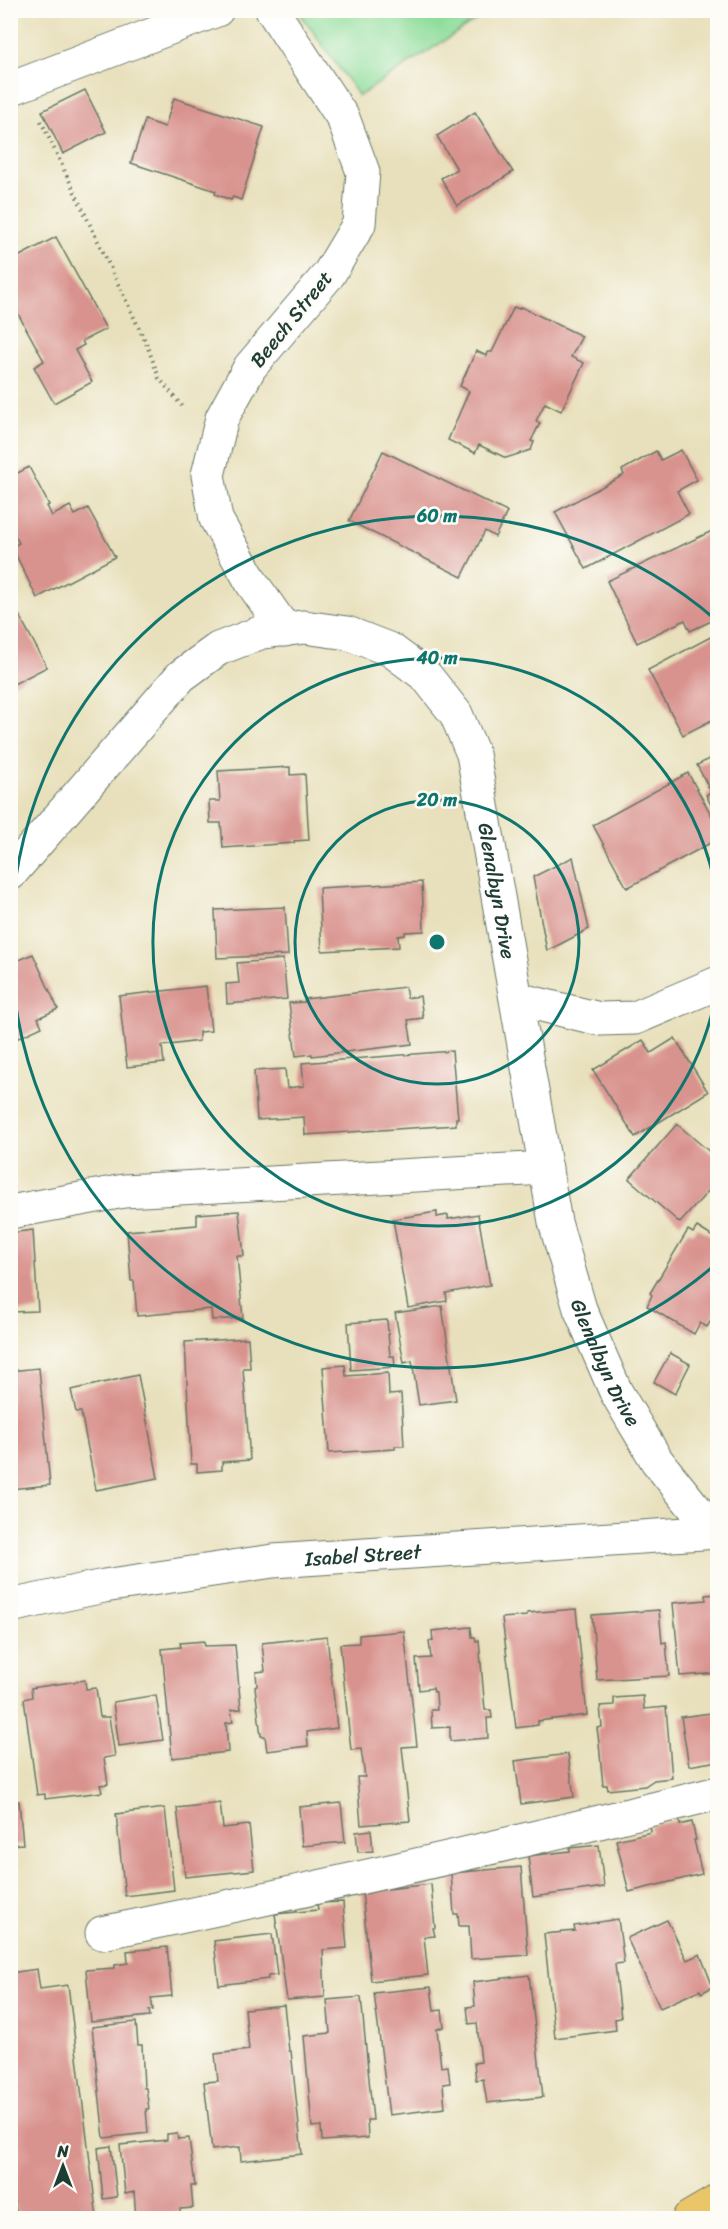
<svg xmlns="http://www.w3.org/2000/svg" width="728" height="2229" font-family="Sriracha,sans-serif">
<rect width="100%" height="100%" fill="#fdfcf7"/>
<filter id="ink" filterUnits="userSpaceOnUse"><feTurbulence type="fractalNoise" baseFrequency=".0167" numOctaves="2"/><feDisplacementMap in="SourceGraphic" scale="12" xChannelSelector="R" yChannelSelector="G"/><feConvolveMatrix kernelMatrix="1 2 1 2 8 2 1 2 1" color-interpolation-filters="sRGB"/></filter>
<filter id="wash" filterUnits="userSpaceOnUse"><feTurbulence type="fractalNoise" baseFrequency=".008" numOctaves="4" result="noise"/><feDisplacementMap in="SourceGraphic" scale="24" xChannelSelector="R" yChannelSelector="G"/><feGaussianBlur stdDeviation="1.35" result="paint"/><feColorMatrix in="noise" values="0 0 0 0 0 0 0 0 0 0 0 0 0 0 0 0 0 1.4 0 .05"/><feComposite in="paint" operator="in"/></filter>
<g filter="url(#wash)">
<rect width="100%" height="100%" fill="#e8e0bc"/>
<!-- green -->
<path fill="#8fdd9b" stroke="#578d68" stroke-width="1.5" d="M298,11H490L359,96Z"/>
<g id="blocks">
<!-- building -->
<g fill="#d9938e">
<path d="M85,90L106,132L63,154L42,111Z"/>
<path d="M174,98L264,127L241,200L233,197L231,200L215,194L216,191L131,163L145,120L165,127Z"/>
<path d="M475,112L513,172L457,206L441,178L457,169L437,136Z"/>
<path d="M56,237L106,329L82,341L84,345L75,350L92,382L54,403L34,367L44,361L10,299V261Z"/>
<path d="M514,307L519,309L521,307L582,336L571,357L584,363L561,411L545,403L536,421L540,423L531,441L534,442L531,450L506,458L479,445L475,453L448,440L469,391L460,386L476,351L487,356L488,352H492Z"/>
<path d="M681,450L697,480L677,491L689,514L586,569L555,512L624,475L622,470L656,451L661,460Z"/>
<path d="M383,451L507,512L495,537L485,531L462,577L349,521Z"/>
<path d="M29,467L49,505L47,506L52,516L70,506L75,515L88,508L115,557L37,598L12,547L19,543L10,527V477Z"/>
<path d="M714,530L718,537V618L690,631L685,620L637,643L607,581Z"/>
<path d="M19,615L47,667L10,686V620Z"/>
<path d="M718,633V717L683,735L648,670Z"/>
<path d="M718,755V819L706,795L711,792L697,765Z"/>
<path d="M290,767V775L305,774L309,840L294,841V843L223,848L221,823H210L209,801H220L218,771Z"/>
<path d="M688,773L718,827V839L627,888L593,825Z"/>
<path d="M573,857L589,929L547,951L533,877Z"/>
<path d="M422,882L424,931L405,932V935L398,936L399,947L322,951L319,888Z"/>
<path d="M285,907L288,955L217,958L215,910Z"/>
<path d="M33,954L58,1009L38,1018L42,1027L14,1040L10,1033V964Z"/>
<path d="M283,959L287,999L227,1004L226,984L239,983L237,963Z"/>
<path d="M206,986L211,1031L199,1032V1041L162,1046L164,1063L127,1067L119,996Z"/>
<path d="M405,987L407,998L420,996L423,1018L408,1020L412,1044L312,1056V1054L296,1056L289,1003L305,1002V999Z"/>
<path d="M675,1038L708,1092L635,1137L593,1070L643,1040L651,1053Z"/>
<path d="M452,1051L458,1118H456V1125L305,1135L304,1117L257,1120L254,1071L285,1069L287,1088L304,1086L302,1063Z"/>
<path d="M677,1124L718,1159V1180L680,1223L629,1179Z"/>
<path d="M239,1211L244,1256H237L243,1318L212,1320L211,1309L137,1316L134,1281H131L127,1231L197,1225V1214Z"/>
<path d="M437,1212V1217L448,1215V1219L478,1214L490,1285L446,1293L447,1301L408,1308L393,1219Z"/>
<path d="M697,1227L718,1240V1309L707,1327L700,1323L694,1334L647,1306L652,1295L650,1293L688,1230L693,1233Z"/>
<path d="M33,1230L38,1311L10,1312V1233Z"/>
<path d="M442,1306L456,1400L419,1405L412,1361L404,1363L395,1313Z"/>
<path d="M387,1320L390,1356H394L395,1367L351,1370L348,1323Z"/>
<path d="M248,1338L250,1368H243L250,1460L222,1462V1470L197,1472V1464H191L185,1342Z"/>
<path d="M670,1353L690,1364L675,1394L654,1382Z"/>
<path d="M345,1365L346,1376L388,1373L389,1395L401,1394L404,1446H395V1449L329,1453L323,1367Z"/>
<path d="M39,1368L50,1485L10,1489V1371Z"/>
<path d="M138,1375L158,1478L96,1490L81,1412H76L71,1390Z"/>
<path d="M718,1594V1673L680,1676L673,1603L706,1600L705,1595Z"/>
<path d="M576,1609L587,1715L538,1721V1725L516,1728L502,1618L527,1616V1613Z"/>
<path d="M659,1610L662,1643L666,1642L669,1676L597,1680L592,1615Z"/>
<path d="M471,1627L472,1637H475L476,1641L479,1640L485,1710H491L492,1718H487L488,1738L450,1741V1727L432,1728L431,1710H437L436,1692H434L433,1688L419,1690L416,1659L431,1658L429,1641H433L432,1631Z"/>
<path d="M404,1631L417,1746L402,1747L410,1821L361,1825L357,1777H365L361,1749L351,1750L340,1644L359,1643V1635Z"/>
<path d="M327,1636L337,1728L307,1732L308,1746L267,1751L265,1736H261L255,1687L257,1686L256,1672L265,1671L262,1643Z"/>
<path d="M204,1641L205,1646L235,1645L241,1709L231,1710L233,1722L226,1723L228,1752L172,1758L162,1649L181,1647L180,1643Z"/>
<path d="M85,1680L86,1689L96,1688L100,1717H109L115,1756L104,1758L108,1784L100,1785L102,1792L45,1799V1794L37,1795L24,1699L32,1697L31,1688Z"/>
<path d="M156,1695L163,1740L119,1746L113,1702Z"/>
<path d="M643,1696L644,1709L666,1707L672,1778L654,1780L645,1786L608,1790L607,1785L603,1786L599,1743L597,1728L602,1727L600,1706L614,1705V1698Z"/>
<path d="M718,1712V1761L689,1766L681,1717Z"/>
<path d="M568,1754L574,1797L521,1804L515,1761Z"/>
<path d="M19,1801L23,1844L10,1845V1802Z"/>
<path d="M220,1803L223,1828L249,1825L254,1870L185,1877L177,1808Z"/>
<path d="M341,1803L345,1842L302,1846L299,1807Z"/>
<path d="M165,1808L174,1890L125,1896L116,1814Z"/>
<path d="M679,1820L680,1825L692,1822L696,1840H694L702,1874L629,1892L616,1840L651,1832L650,1826Z"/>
<path d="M371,1830L373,1851L358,1852L356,1832Z"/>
<path d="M599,1845L604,1887L533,1897L528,1856L570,1851V1848Z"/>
<path d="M521,1867L528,1955L471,1959L469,1926H459L458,1914H454L451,1873Z"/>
<path d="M431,1884L435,1928H433L435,1936L424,1937L428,1975L371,1981L362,1892Z"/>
<path d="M343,1902L347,1948L323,1950L325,1997L287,2000L275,1914L318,1910L317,1903Z"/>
<path d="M618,1919L624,1963L615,1964L621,2018L615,2019L616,2030L555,2038L544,1934L575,1931L574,1926Z"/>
<path d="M667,1920L687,1960L700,1954L713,1987L701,1993L700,1990L660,2008L627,1938Z"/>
<path d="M272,1934L277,1975L268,1976V1979L219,1985L214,1941Z"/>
<path d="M167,1947L172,1996L151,1998L153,2010H149L150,2016L91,2022L86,1970L115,1968V1965L128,1963L127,1951Z"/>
<path d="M37,1969L40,1989L68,1985L97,2218H17L10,2171V1973Z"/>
<path d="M529,1975L543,2097L487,2103L483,2079L476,2080L474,2063L481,2062L477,2023L469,2024L467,2007L475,2006L473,1982Z"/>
<path d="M431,1987L434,2011L442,2010L444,2027L437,2029L441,2067L448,2066L450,2083L443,2084L445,2108L389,2115L374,1993Z"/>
<path d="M361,1997L373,2120H367L368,2138L322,2141L321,2126L312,2127L304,2036L330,2033L327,2000Z"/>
<path d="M284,2005L289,2051H291L302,2154L241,2161L240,2147L212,2150L204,2082L218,2081L215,2054L249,2050L245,2009Z"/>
<path d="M136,2022L138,2045H142L144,2088H146L149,2109H146L148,2133L104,2138L92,2027Z"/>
<path d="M177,2133L178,2139L189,2138L195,2186H191L193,2208L180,2209V2213L169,2215L170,2218H136L134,2192L125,2194L120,2145L167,2140V2134Z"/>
<path d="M111,2146L117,2197L103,2199L98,2148Z"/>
</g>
</g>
</g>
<g filter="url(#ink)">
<use href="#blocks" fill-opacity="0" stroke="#657664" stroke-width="1.5"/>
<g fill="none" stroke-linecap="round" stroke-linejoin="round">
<defs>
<g id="minor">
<path d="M272,10L343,118L363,172L359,224L329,274L250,367L222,418L208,475L216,519L252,583L285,630"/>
<path d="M10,89L217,10"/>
<path id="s1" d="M10,874L181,676L218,649L262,632L304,627L347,633L391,650L426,676L456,714L473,754L555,1222L580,1309L616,1392L657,1461L714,1532"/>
<path d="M517,999L600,1019L635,1018L718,983"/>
<path d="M10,1212L124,1191L546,1168"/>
<path id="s2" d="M10,1606L104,1586L273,1561L718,1532"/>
<path d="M102,1933C308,1891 513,1844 718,1793"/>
</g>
<path id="major" d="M689,2218L718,2201"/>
</defs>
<!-- minor casing -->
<use href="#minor" stroke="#657664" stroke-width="35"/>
<!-- major casing -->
<use href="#major" stroke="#657664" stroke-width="35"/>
<!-- path -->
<path stroke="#657664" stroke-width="4" stroke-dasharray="1.5 4.5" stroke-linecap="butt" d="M41,121L147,345L159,378L182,406"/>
<!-- minor -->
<use href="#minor" stroke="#fff" stroke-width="33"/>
<!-- major -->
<use href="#major" stroke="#ebc669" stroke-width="33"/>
</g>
</g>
<!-- distance rings -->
<g fill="none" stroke="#0f766e" stroke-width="3">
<circle cx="437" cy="942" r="142"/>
<path d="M717 989A284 284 0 1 1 717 895"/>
<path d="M716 1264A426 426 0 1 1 716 620"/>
</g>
<g text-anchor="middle" stroke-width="5" stroke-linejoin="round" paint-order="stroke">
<!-- street labels -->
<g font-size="20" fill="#1f3d34" stroke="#fdfcf7">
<text transform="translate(291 319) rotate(-51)" y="7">Beech Street</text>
<text dy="7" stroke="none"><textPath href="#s1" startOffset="762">Glenalbyn Drive</textPath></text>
<text dy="7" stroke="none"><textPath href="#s1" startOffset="1248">Glenalbyn Drive</textPath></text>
<text dy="7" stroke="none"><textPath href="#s2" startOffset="357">Isabel Street</textPath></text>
</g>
</g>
<circle cx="437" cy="942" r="9" fill="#0f766e" stroke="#fdfcf7" stroke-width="3"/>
<g font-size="18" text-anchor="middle" font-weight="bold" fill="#0f766e" stroke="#fdfcf7" stroke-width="5" stroke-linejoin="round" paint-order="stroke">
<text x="437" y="522">60 m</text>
<text x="437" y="664">40 m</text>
<text x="437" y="806">20 m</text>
</g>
<!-- margin -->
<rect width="728" height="2229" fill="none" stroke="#fdfcf7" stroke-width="36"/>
<!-- north arrow -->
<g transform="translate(63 2166)" stroke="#fdfcf7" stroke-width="4.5" paint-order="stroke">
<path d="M0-4.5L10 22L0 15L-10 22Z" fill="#1f3d34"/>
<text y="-9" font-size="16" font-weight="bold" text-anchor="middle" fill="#1f3d34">N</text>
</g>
</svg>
